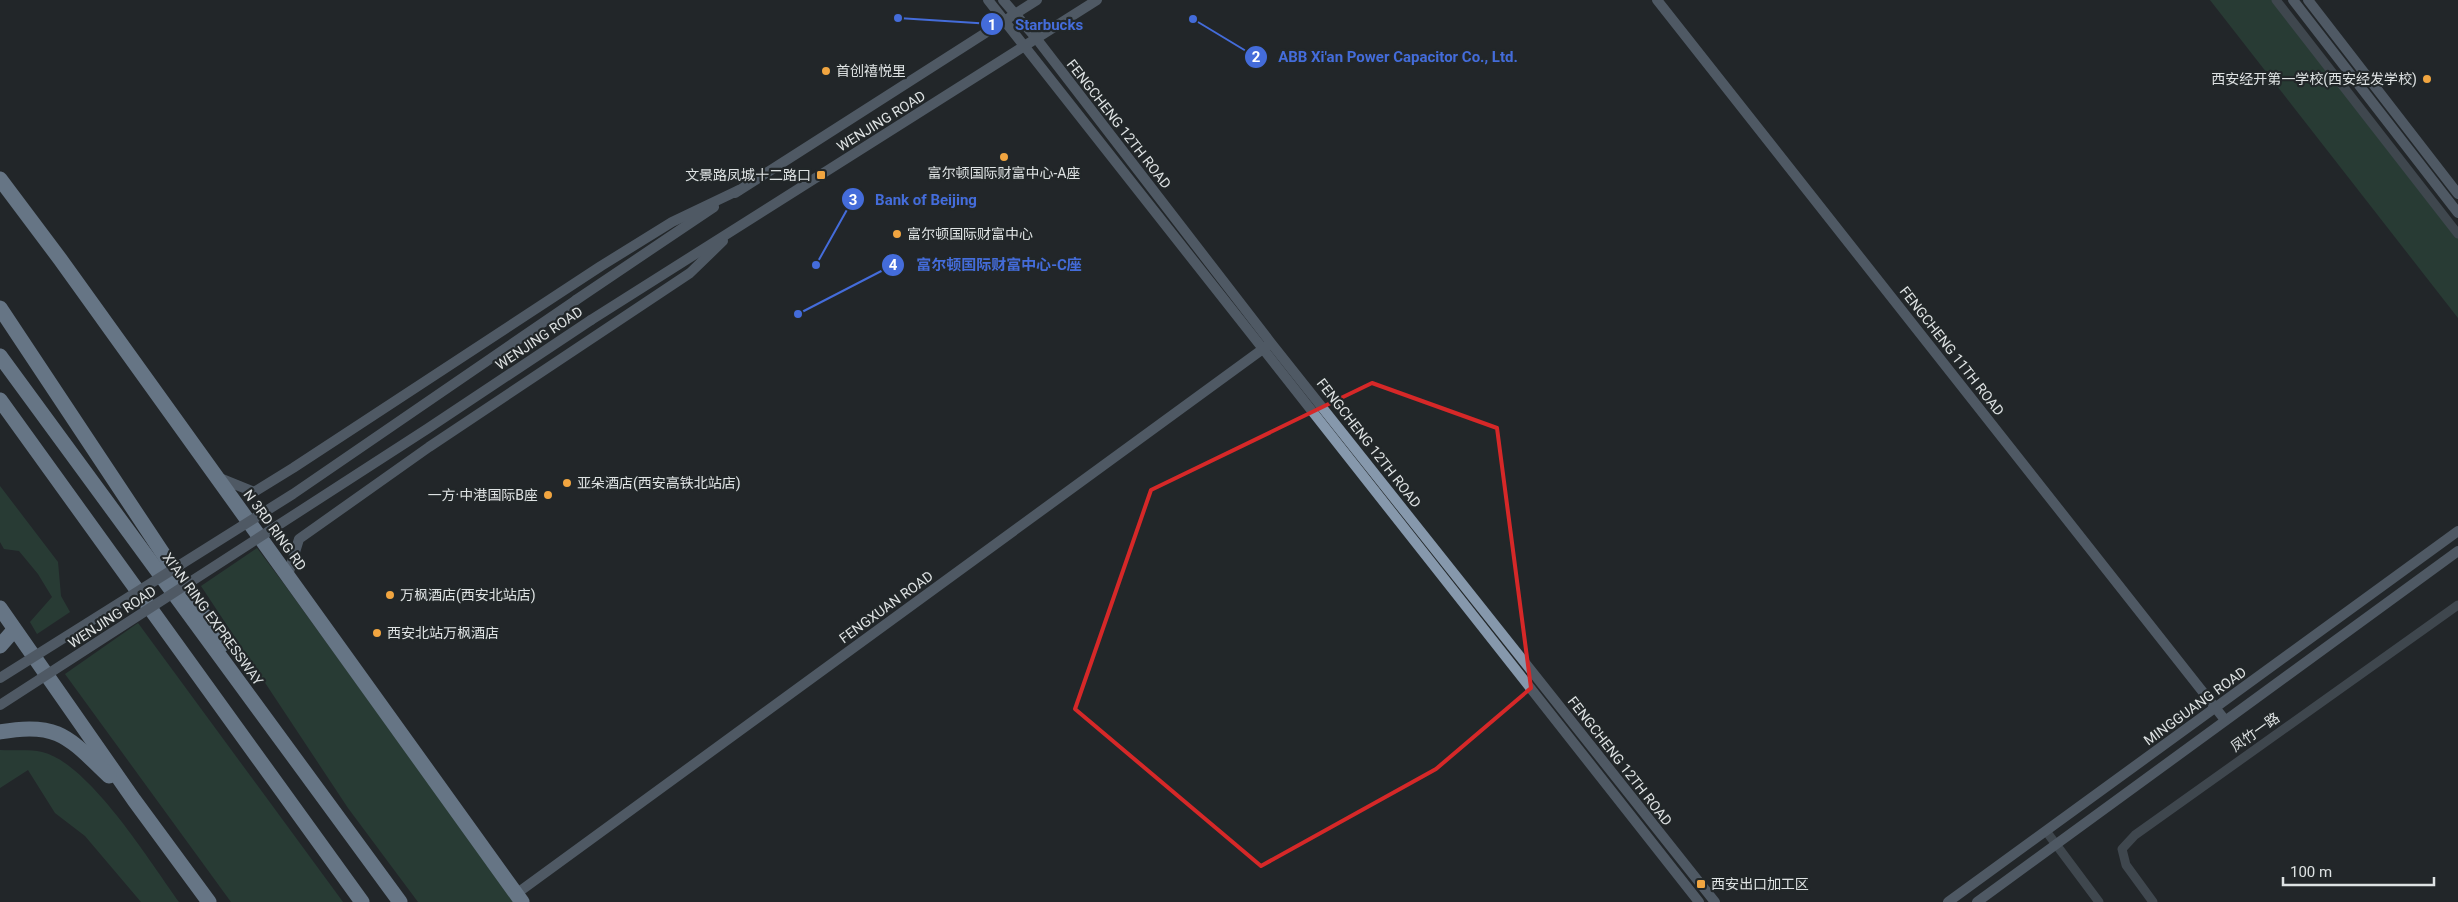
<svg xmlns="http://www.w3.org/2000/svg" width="2458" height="902" font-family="Roboto,'Noto Sans SC',sans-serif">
<rect width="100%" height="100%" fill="#222729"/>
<!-- forest -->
<g fill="#305542">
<path d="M2210,0H2273L2458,238V318Z"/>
<path d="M0,486L58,562L61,596L70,612L37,634L30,622L52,597L38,574L19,551L4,549L0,542Z"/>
<path d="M257,548L284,584L515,902H418L348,808L201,586Z"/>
<path d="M138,623L343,902H231L65,674Z"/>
<path d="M0,750C13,751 29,749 42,752C89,763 150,862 179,902H141L85,836L55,813L28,770L0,788Z"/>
</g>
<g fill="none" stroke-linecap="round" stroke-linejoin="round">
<!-- street -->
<g stroke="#636f7b" stroke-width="9">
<path d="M2276,0L2458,234"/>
<path d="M2046,831L2099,902"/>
<path d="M2153,902L2126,865L2122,849L2135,835L2458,605"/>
</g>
<!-- secondary -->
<g stroke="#8698ac" stroke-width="10">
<path d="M988,0L1699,902"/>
<path d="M1003,0L1036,38L1271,343L1715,902"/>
<path d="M1657,0L2225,720"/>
<path d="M2293,0L2458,213"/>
<path d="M2308,0L2458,194"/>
<path d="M735,193L1037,0"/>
<path d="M576,300L714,207"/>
<path d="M591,320L1097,0"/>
<path d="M217,477L254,492L293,468L601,266L672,222L739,190"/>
<path d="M288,575L299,539L429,447L690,273L723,241"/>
<path d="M516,894L1267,346"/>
<path d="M1948,902L2458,531"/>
<path d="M1977,902L2458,551"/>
</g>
<!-- highway -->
<g stroke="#b8d5f4" stroke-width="15">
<path d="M0,179L60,259L522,902"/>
<path d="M0,308L223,644"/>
<path d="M0,356L400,902"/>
<path d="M0,400L362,902"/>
<path d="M0,608L134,800L209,902"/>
<path d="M0,646L14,630"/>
<path d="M0,732C58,721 69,738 109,776"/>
</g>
<!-- secondary-bridge -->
<g stroke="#8698ac" stroke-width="10">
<path d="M0,678L293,494L576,300"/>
<path d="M0,705L427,429L591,320"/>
</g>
</g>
<!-- marked area -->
<path d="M0 0H2458V902H0ZM1372,383L1497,428L1531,688L1436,769L1261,866L1075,709L1151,490Z" fill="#222729" fill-opacity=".55" fill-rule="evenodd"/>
<path fill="none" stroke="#d62828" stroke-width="4" stroke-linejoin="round" d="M1372,383L1497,428L1531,688L1436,769L1261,866L1075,709L1151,490Z"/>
<!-- markers -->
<g fill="#f1a540" stroke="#222729" stroke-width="2">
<circle cx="826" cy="71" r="5"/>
<circle cx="2427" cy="79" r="5"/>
<circle cx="1004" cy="157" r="5"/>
<rect x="816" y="170" width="10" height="10" rx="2.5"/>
<circle cx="897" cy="234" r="5"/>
<circle cx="567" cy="483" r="5"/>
<circle cx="548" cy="495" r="5"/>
<circle cx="390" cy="595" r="5"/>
<circle cx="377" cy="633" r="5"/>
<rect x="1696" y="879" width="10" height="10" rx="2.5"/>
</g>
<g text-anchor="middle" stroke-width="4.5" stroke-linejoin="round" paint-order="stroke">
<!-- poi labels -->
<g font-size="14" fill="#dee2e3" stroke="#222729" text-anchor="start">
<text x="836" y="76">首创禧悦里</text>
<text x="2417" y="84" text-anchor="end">西安经开第一学校(西安经发学校)</text>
<text x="1004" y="178" text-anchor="middle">富尔顿国际财富中心-A座</text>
<text x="811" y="180" text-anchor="end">文景路凤城十二路口</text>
<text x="907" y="239">富尔顿国际财富中心</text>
<text x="577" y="488">亚朵酒店(西安高铁北站店)</text>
<text x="538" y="500" text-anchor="end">一方·中港国际B座</text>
<text x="400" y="600">万枫酒店(西安北站店)</text>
<text x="387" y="638">西安北站万枫酒店</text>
<text x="1711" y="889">西安出口加工区</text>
</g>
<!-- street labels -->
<g font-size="14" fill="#dee2e3" stroke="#222729">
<text transform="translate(881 121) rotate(-32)" y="5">WENJING ROAD</text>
<text transform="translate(1119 124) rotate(52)" y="5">FENGCHENG 12TH ROAD</text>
<text transform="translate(539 338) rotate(-34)" y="5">WENJING ROAD</text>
<text transform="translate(1952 351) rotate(52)" y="5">FENGCHENG 11TH ROAD</text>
<text transform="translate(1369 443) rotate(52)" y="5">FENGCHENG 12TH ROAD</text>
<text transform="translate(275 530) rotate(54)" y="5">N 3RD RING RD</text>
<text transform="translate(886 607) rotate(-36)" y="5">FENGXUAN ROAD</text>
<text transform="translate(112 617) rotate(-33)" y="5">WENJING ROAD</text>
<text transform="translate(213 619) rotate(54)" y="5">XI'AN RING EXPRESSWAY</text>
<text transform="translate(2195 706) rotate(-36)" y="5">MINGGUANG ROAD</text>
<text transform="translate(2255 732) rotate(-35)" y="5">凤竹一路</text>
<text transform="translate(1620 761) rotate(52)" y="5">FENGCHENG 12TH ROAD</text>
</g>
</g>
<!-- callouts -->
<path fill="none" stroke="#446cda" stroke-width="2" d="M898 18L992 24M1193 19L1256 57M816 265L853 199M798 314L893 265"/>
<g fill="#446cda" stroke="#222729" stroke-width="2">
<circle cx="898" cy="18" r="5"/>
<circle cx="1193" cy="19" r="5"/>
<circle cx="816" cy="265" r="5"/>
<circle cx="798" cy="314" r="5"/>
<circle cx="992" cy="24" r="12"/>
<circle cx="1256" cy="57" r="12"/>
<circle cx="853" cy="199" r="12"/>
<circle cx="893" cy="265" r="12"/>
</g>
<g font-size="15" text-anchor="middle" font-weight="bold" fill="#fff">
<text x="992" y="30">1</text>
<text x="1256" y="62">2</text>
<text x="853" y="205">3</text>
<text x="893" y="270">4</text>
</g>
<g font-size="15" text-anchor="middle" font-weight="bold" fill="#446cda" stroke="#222729" stroke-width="4.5" stroke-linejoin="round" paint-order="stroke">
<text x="1049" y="30">Starbucks</text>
<text x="1398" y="62">ABB Xi'an Power Capacitor Co., Ltd.</text>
<text x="926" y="205">Bank of Beijing</text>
<text x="999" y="270">富尔顿国际财富中心-C座</text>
</g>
<!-- scale -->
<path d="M2283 877v8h151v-8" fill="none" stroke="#dee2e3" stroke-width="2.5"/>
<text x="2290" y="877" font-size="15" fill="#dee2e3" stroke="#222729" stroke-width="4" paint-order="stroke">100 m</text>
</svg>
